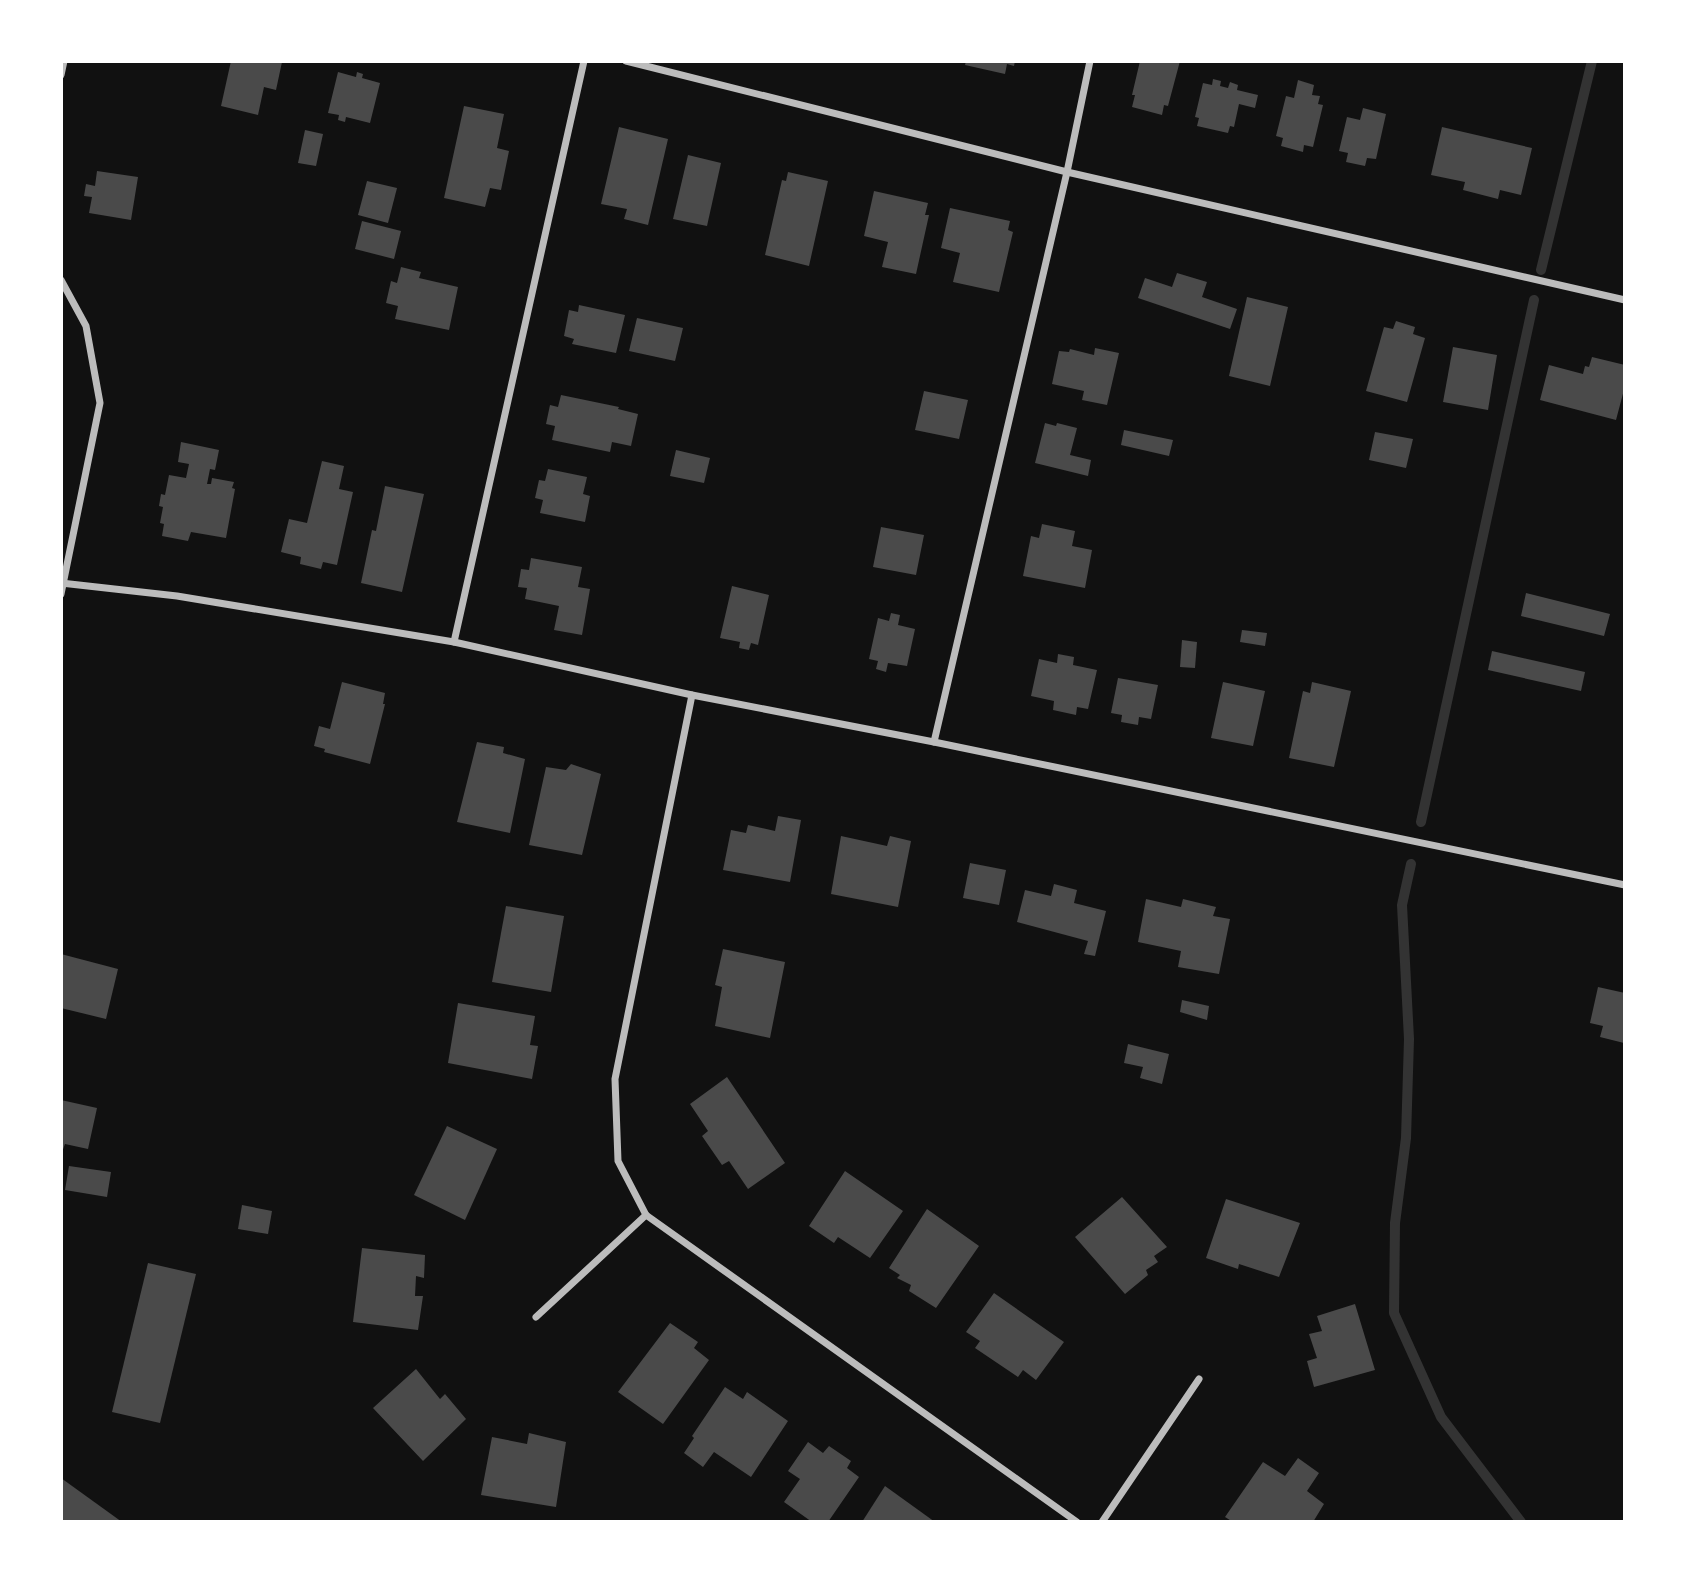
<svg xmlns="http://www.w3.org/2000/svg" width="1686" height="1583" font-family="Signika,sans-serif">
<rect width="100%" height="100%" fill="#111"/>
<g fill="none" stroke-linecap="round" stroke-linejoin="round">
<!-- stream -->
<g stroke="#333" stroke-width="10">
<path d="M1541,270L1592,61"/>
<path d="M1421,822L1534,300"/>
<path d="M1411,864L1402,905L1409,1039L1406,1138L1395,1223L1394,1313L1441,1417L1521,1522"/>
</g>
</g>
<!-- building -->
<g fill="#4a4a4a">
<path d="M231,61L282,62L276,90L264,87L258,115L221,106Z"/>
<path d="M966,61H1015L1014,66L1007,64L1005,74L965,65Z"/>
<path d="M1140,61H1180L1168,106L1164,105L1162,115L1132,107L1135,95H1132Z"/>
<path d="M338,72L356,77L357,72L363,74L362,78L380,83L370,123L346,117L345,122L338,120L339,115L328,113Z"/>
<path d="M1213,79L1221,81L1220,86L1228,88L1230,82L1238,85L1237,90L1258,95L1255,108L1239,104L1234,127L1230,126L1228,133L1197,126L1199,118L1195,117L1203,83L1212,85Z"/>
<path d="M1298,80L1314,85L1312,95L1320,96L1318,104L1323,105L1313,147L1304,145L1303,152L1281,146L1283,138L1276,136L1286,96L1294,98Z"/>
<path d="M464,106L504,114L497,148L509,151L501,190L490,188L485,207L444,198Z"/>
<path d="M1363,108L1386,114L1376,159L1367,158L1365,166L1346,162L1348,153L1339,151L1347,117L1360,120Z"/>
<path d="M619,127L668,139L648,225L624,219L627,209L601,204Z"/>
<path d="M1442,127L1532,148L1521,195L1500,190L1498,199L1463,190L1465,182L1431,175Z"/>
<path d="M305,130L323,134L316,166L298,163Z"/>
<path d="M688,155L721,163L707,226L673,219Z"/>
<path d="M97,171L138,177L131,220L89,213L92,197L84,196L86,184L95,186Z"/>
<path d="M788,172L828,181L809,266L765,255L782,180L786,181Z"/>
<path d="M367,181L397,188L388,223L358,215Z"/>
<path d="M874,191L928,203L925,215H929L916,274L882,267L888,242L864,236Z"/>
<path d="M950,208L1010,221L1008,230L1013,232L999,292L953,282L960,253L941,248Z"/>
<path d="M362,221L401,231L394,259L355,249Z"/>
<path d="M401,267L421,272L419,278L458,287L449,330L395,319L398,306L386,303L391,281L397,283Z"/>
<path d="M1177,273L1207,282L1202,297L1237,309L1230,329L1138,298L1145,278L1172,287Z"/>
<path d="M1247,297L1288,307L1270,386L1229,376Z"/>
<path d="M579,305L625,315L616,353L572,344L574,339L564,336L569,310L578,312Z"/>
<path d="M637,318L683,328L675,361L629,351Z"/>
<path d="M1396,321L1415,327L1413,334L1425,338L1407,402L1366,391L1384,327L1393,329Z"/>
<path d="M1453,347L1497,355L1488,410L1443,402Z"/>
<path d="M1095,348L1119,353L1107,405L1082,400L1084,391L1052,384L1059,351L1069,352L1070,349L1094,355Z"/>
<path d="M1592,357L1625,365V386L1616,420L1540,400L1549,365L1583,374L1585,366L1589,367Z"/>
<path d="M924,391L968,400L959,439L915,430Z"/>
<path d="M561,395L619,407L618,409L638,414L631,446L612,442L610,452L552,440L555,426L546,424L550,405L558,407Z"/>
<path d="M1045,423L1056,426L1057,423L1077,428L1070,455L1091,460L1088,476L1035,463Z"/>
<path d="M1124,430L1173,440L1169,456L1121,445Z"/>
<path d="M1375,432L1413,439L1406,468L1369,460Z"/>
<path d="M181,442L219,450L215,470L210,469L207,484H211L212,478L234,482L232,488L235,489L226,538L191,532L188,541L162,536L164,524L160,523L163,507L159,506L161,494L165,495L169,475L186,478L189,464L178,462Z"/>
<path d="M676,450L710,458L704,483L670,476Z"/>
<path d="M322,461L344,466L339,489L353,492L337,565L323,562L321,569L300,564L301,557L281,552L289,519L307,523Z"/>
<path d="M548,469L587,477L583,494L590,496L585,522L540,513L543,500L535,498L539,480L545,481Z"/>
<path d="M385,486L424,494L402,592L361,583L372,530L376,531Z"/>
<path d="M1042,524L1075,531L1072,546L1092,550L1085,588L1023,576L1031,536L1039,538Z"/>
<path d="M881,527L924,535L916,575L873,567Z"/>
<path d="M531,558L582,567L578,587L590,589L582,635L554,630L559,606L525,599L527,588L518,587L521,569L529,570Z"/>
<path d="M732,586L769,595L758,645L751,643L749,650L739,648L740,642L720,638Z"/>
<path d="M1526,593L1610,614L1604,636L1521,616Z"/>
<path d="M891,613L900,615L898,625L915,629L907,666L888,663L886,672L876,669L878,661L869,659L878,618L889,621Z"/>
<path d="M1242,630L1267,633L1265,646L1240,642Z"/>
<path d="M1182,640L1197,642L1195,668L1180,667Z"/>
<path d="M1492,651L1585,672L1581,691L1488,670Z"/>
<path d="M1058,654L1074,657L1073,665L1097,670L1088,709L1077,707L1076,715L1053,710L1054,701L1031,696L1039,659L1057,663Z"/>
<path d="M1118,678L1158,685L1151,719L1139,717L1138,725L1121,722L1122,715L1111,713Z"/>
<path d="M342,682L385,693L383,704H385L370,764L324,752L325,749L314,746L319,726L330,729Z"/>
<path d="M1223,682L1265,691L1253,746L1211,738Z"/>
<path d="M1312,682L1351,691L1334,767L1289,758L1303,691L1310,693Z"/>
<path d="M477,742L504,747L503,753L525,759L510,833L457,822Z"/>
<path d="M571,764L601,774L582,855L529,845L546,767L566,770Z"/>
<path d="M778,816L801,820L790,882L723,870L731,830L746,833L748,825L775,831Z"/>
<path d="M841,836L887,846L890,836L911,841L898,907L831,894Z"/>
<path d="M970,863L1006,870L999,905L963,898Z"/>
<path d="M1054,884L1077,890L1074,903L1106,911L1095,956L1084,954L1088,941L1017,922L1025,890L1051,896Z"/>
<path d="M1146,899L1181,907L1183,899L1216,907L1213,916L1230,919L1219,974L1178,967L1181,951L1138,942Z"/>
<path d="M506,906L564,916L551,992L492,982Z"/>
<path d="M723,949L785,962L770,1038L715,1026L722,987L715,985Z"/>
<path d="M61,954L118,969L106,1019L61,1008Z"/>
<path d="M1598,987L1625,993L1624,1043L1600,1037L1603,1026L1590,1023Z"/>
<path d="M1182,1000L1209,1006L1207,1020L1180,1012Z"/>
<path d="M458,1003L535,1016L530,1045L538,1046L532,1079L448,1063Z"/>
<path d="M1128,1044L1169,1054L1162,1084L1140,1078L1143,1067L1124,1063Z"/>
<path d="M727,1077L785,1163L748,1189L729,1161L722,1165L702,1136L708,1131L690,1104Z"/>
<path d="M61,1100L97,1108L88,1149L65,1144L61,1155Z"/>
<path d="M447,1126L497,1149L465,1220L414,1195Z"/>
<path d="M69,1166L111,1172L107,1197L65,1190Z"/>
<path d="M845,1171L903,1211L870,1258L838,1237L834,1243L809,1226Z"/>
<path d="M1122,1197L1167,1247L1154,1256L1158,1262L1146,1270L1148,1275L1125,1294L1075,1237Z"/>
<path d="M1226,1199L1300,1223L1279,1277L1239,1264L1238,1269L1206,1258Z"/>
<path d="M242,1205L272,1211L268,1234L238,1229Z"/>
<path d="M927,1209L979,1246L936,1308L909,1291L911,1285L897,1278L900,1275L889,1268Z"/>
<path d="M362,1248L425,1255L424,1278L416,1276L415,1296H423L418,1330L353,1322Z"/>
<path d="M148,1263L196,1274L160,1423L112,1412Z"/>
<path d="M994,1293L1064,1342L1036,1380L1023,1370L1018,1377L975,1348L980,1341L966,1332Z"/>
<path d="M1355,1304L1375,1370L1314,1387L1307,1361L1317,1358L1309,1334L1322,1331L1317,1316Z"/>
<path d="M670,1323L698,1342L694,1348L709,1360L663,1424L618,1392Z"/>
<path d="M416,1369L440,1399L445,1394L466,1419L423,1461L373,1408Z"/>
<path d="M725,1387L743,1399L747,1392L788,1421L751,1477L714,1452L703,1467L684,1453L694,1438L692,1436Z"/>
<path d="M529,1433L566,1442L556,1507L481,1495L492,1437L527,1444Z"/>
<path d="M808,1442L823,1453L829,1446L851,1461L847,1468L859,1477L828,1522H812L784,1502L800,1479L788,1471Z"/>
<path d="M1298,1458L1319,1473L1307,1491L1324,1504L1313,1522H1233L1225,1517L1263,1462L1285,1476Z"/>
<path d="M61,1478L122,1522H61Z"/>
<path d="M885,1486L935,1522H862Z"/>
</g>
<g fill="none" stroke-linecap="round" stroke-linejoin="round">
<!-- minor -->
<g stroke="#bcbcbc" stroke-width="7">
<path d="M626,61L1067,172L1625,300"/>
<path d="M61,75L64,61"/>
<path d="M61,280L86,326L100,403L61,594"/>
<path d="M61,583L177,596L454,642L692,695L934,742L1625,885"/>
<path d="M454,642L584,61"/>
<path d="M692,695L615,1079L618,1161L646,1215L1077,1522"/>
<path d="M934,742L1067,172L1090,61"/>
<path d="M536,1317L646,1215"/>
<path d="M1102,1522L1199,1379"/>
</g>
</g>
<!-- border -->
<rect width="1686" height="1583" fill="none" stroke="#ffffff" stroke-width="126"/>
</svg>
